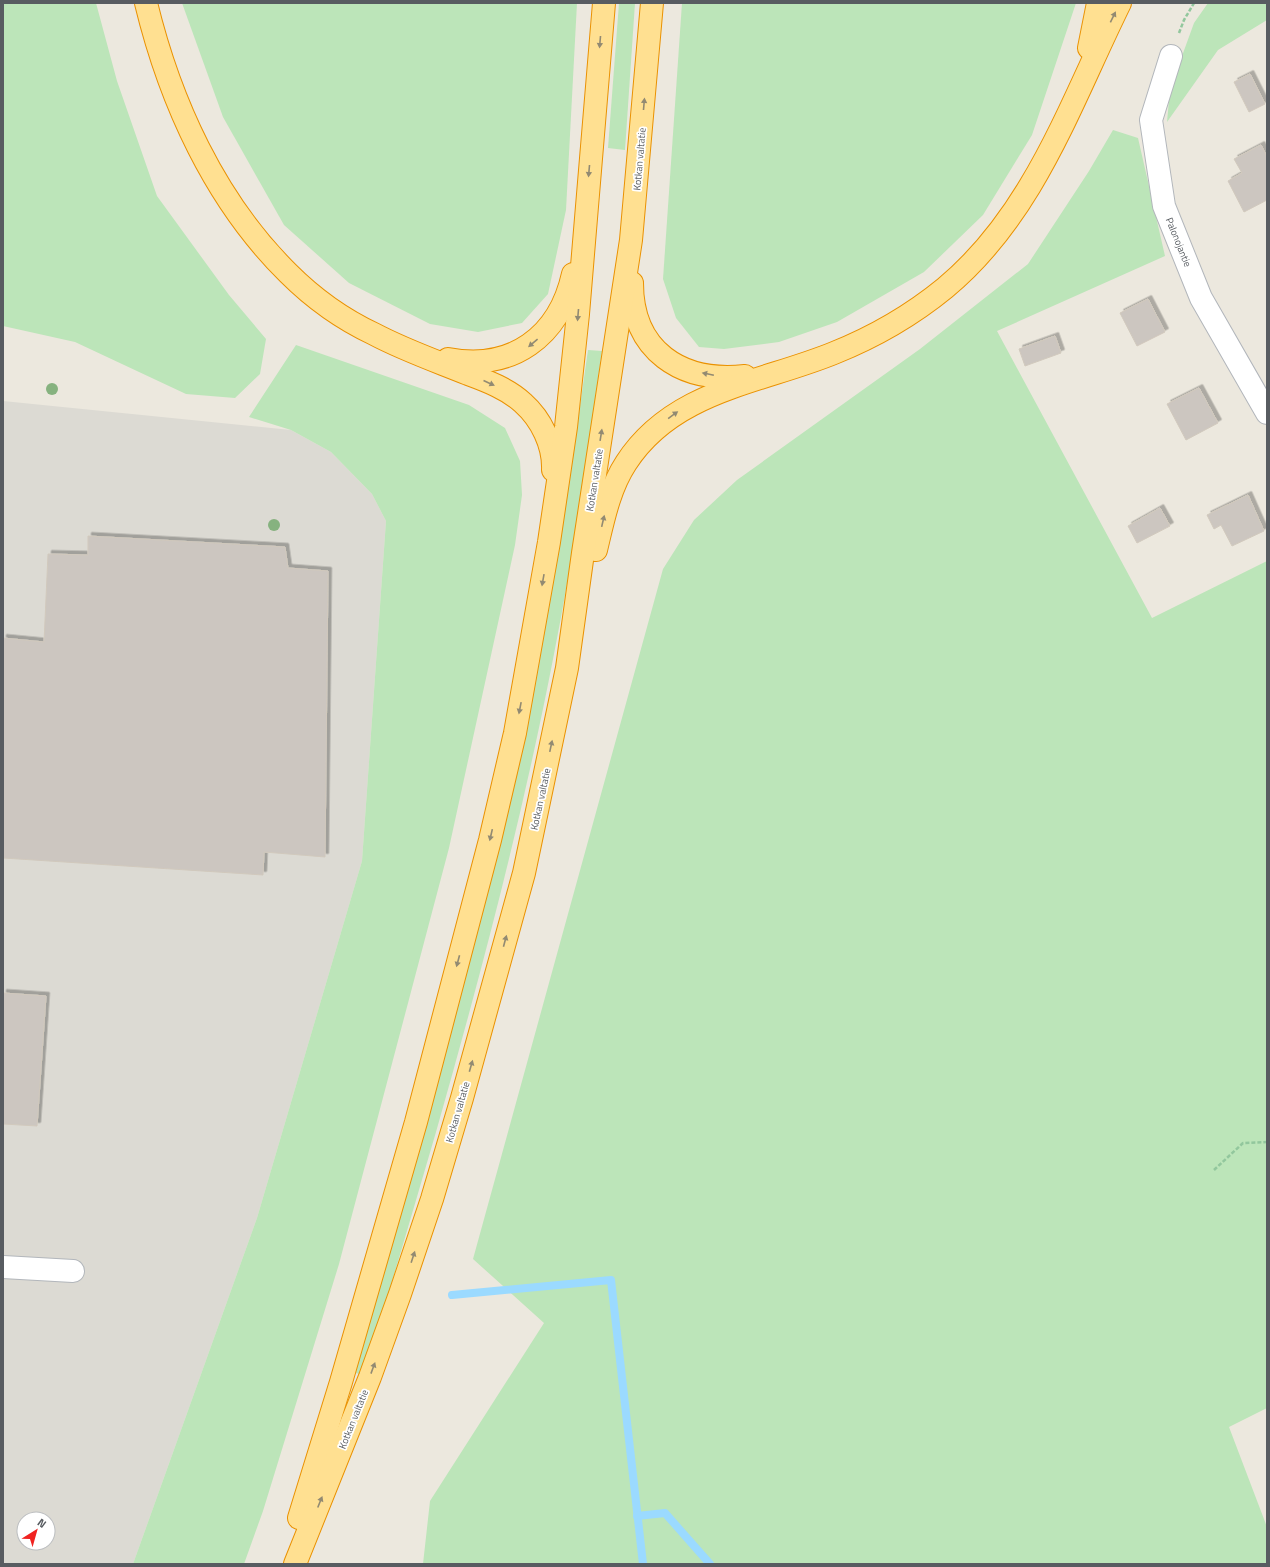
<svg xmlns="http://www.w3.org/2000/svg" width="1270" height="1567" font-family="'Titillium Web',sans-serif">
<defs>
<filter id="shadow"><feDropShadow dx="3.5" dy="-3.5" stdDeviation="0" flood-color="#0004"/></filter>
</defs>
<rect width="100%" height="100%" fill="#ece8de"/>
<!-- industrial -->
<path fill="#dcdad3" fill-rule="evenodd" d="M3,401L291,430L331,452L372,494L386,521L362,861L257,1218L133,1564H3ZM24,1519H48V1543H24Z"/>
<!-- green -->
<g fill="#bce5b9">
<path d="M3,3H96L117,81L157,196L229,295L266,339L260,374L235,398L186,394L75,342L3,326Z"/>
<path d="M182,3H577L566,210L548,294L522,323L478,332L430,324L349,283L284,225L223,117Z"/>
<path d="M619,3H635L625,150L608,148Z"/>
<path d="M682,3H1076L1032,135L983,215L924,272L837,322L779,342L724,349L699,347L676,318L663,279Z"/>
<path d="M1208,3H1267V20L1218,50L1167,122L1170,89L1194,23Z"/>
<path d="M1113,130L1138,138L1165,256L997,331L1152,618L1267,561V1408L1229,1427L1267,1527V1564H423L430,1501L544,1323L473,1259L663,569L694,520L737,480L920,349L1028,264L1089,171Z"/>
<path d="M296,345L469,405L505,428L520,461L522,495L515,545L449,848L339,1264L263,1511L244,1564H133L257,1218L362,861L386,521L372,494L331,452L291,430L249,417Z"/>
<path d="M588,350L602,351C587,452 574,554 554,654C523,815 481,974 436,1132C412,1213 389,1295 363,1375L352,1372L510,798L541,652L563,525Z"/>
</g>
<g fill="none" stroke-linecap="round" stroke-linejoin="round">
<!-- stream -->
<g stroke="#9bdaff" stroke-width="8">
<path d="M452,1295L611,1280L643,1564"/>
<path d="M637,1516L665,1513L710,1564"/>
</g>
</g>
<!-- building -->
<g fill="#ccc6c0" stroke="#d1c9bd" filter="url(#shadow)">
<path d="M1250,74L1265,104L1249,112L1234,82Z"/>
<path d="M1261,145L1267,157V200L1244,212L1228,181L1242,173L1234,159Z"/>
<path d="M1148,299L1165,332L1137,346L1120,313Z"/>
<path d="M1055,336L1061,353L1025,366L1019,349Z"/>
<path d="M1199,388L1218,423L1186,440L1167,404Z"/>
<path d="M1248,495L1264,531L1232,546L1221,525L1214,529L1207,515Z"/>
<path d="M1160,508L1170,526L1137,543L1128,526Z"/>
<path d="M88,536L285,547L288,568L328,571L325,857L264,852L263,875L3,858V638L44,642L48,554L88,555Z"/>
<path d="M3,993L46,996L37,1126L3,1124Z"/>
</g>
<g fill="none" stroke-linecap="round" stroke-linejoin="round">
<defs>
<g id="minor">
<path d="M1171,56L1151,120L1164,206L1201,298L1267,413"/>
<path d="M3,1267L73,1271"/>
</g>
<g id="trunk">
<path d="M146,3C170,102 215,201 288,273C313,298 342,319 374,334C404,350 436,361 468,374C487,381 508,389 523,403C541,419 554,445 553,470"/>
<path d="M1089,48L1098,3"/>
<path d="M632,283C632,351 681,383 745,376"/>
<path d="M448,359C512,371 559,337 573,274"/>
<path d="M596,550C603,521 609,489 626,463C673,390 761,383 834,353C874,337 912,315 945,288C1034,214 1070,104 1120,3"/>
<path d="M299,1518L341,1382L416,1122L490,840L515,733L549,542L566,427L578,314L604,3"/>
<path d="M295,1564L370,1377L400,1294L432,1199L462,1098L524,873L567,668L583,553L631,240L652,3"/>
</g>
</defs>
<!-- minor casing -->
<use href="#minor" stroke="#b2b6bb" stroke-width="24"/>
<!-- trunk casing -->
<use href="#trunk" stroke="#ea9100" stroke-width="24"/>
<!-- path -->
<g stroke="#92c79d" stroke-width="2.5" stroke-dasharray="4 2" stroke-linecap="butt">
<path d="M1179,33L1184,20L1194,3"/>
<path d="M1214,1170L1243,1143L1267,1142"/>
</g>
<!-- minor -->
<use href="#minor" stroke="#fff" stroke-width="22"/>
<!-- trunk -->
<use href="#trunk" stroke="#ffe091" stroke-width="22"/>
</g>
<!-- trees -->
<g fill="#86b27f">
<circle cx="52" cy="389" r="6"/>
<circle cx="274" cy="525" r="6"/>
</g>
<!-- one-way arrows -->
<defs><path id="oneway-solid" d="M-6-.8H1V-3.2L6.5 0L1 3.2V.8H-6Z"/></defs>
<g fill="#928a72">
<use href="#oneway-solid" transform="translate(1113 17) rotate(-64)"/>
<use href="#oneway-solid" transform="translate(600 42) rotate(95)"/>
<use href="#oneway-solid" transform="translate(644 104) rotate(-85)"/>
<use href="#oneway-solid" transform="translate(589 171) rotate(95)"/>
<use href="#oneway-solid" transform="translate(578 315) rotate(95)"/>
<use href="#oneway-solid" transform="translate(533 343) rotate(140)"/>
<use href="#oneway-solid" transform="translate(708 374) rotate(-168)"/>
<use href="#oneway-solid" transform="translate(489 383) rotate(24)"/>
<use href="#oneway-solid" transform="translate(673 415) rotate(-36)"/>
<use href="#oneway-solid" transform="translate(601 435) rotate(-81)"/>
<use href="#oneway-solid" transform="translate(603 521) rotate(-77)"/>
<use href="#oneway-solid" transform="translate(543 580) rotate(100)"/>
<use href="#oneway-solid" transform="translate(520 708) rotate(101)"/>
<use href="#oneway-solid" transform="translate(551 746) rotate(-78)"/>
<use href="#oneway-solid" transform="translate(491 835) rotate(103)"/>
<use href="#oneway-solid" transform="translate(505 941) rotate(-75)"/>
<use href="#oneway-solid" transform="translate(458 961) rotate(105)"/>
<use href="#oneway-solid" transform="translate(471 1066) rotate(-74)"/>
<use href="#oneway-solid" transform="translate(413 1257) rotate(-72)"/>
<use href="#oneway-solid" transform="translate(373 1368) rotate(-70)"/>
<use href="#oneway-solid" transform="translate(320 1502) rotate(-68)"/>
</g>
<g text-anchor="middle" stroke-width="3.5" stroke-linejoin="round" paint-order="stroke">
<!-- street labels -->
<g font-size="10" fill="#585c61" stroke="#fff">
<text transform="translate(639 159) rotate(-85)" y="4">Kotkan valtatie</text>
<text transform="translate(1179 242) rotate(68)" y="4">Palonojantie</text>
<text transform="translate(594 480) rotate(-81)" y="4">Kotkan valtatie</text>
<text transform="translate(540 799) rotate(-78)" y="4">Kotkan valtatie</text>
<text transform="translate(457 1112) rotate(-74)" y="4">Kotkan valtatie</text>
<text transform="translate(353 1419) rotate(-68)" y="4">Kotkan valtatie</text>
</g>
</g>
<!-- border -->
<rect width="1270" height="1567" fill="none" stroke="#585c61" stroke-width="8"/>
<!-- north arrow -->
<g transform="translate(36 1531) rotate(37)"><circle r="19" fill="#ffffff" stroke="#bcbec0"/>
<path d="M0-3L7 15L0 10L-7 15Z" fill="#f02321"/>
<text y="-6" font-size="11" font-weight="bold" text-anchor="middle" fill="#585c61">N</text>
</g>
</svg>
